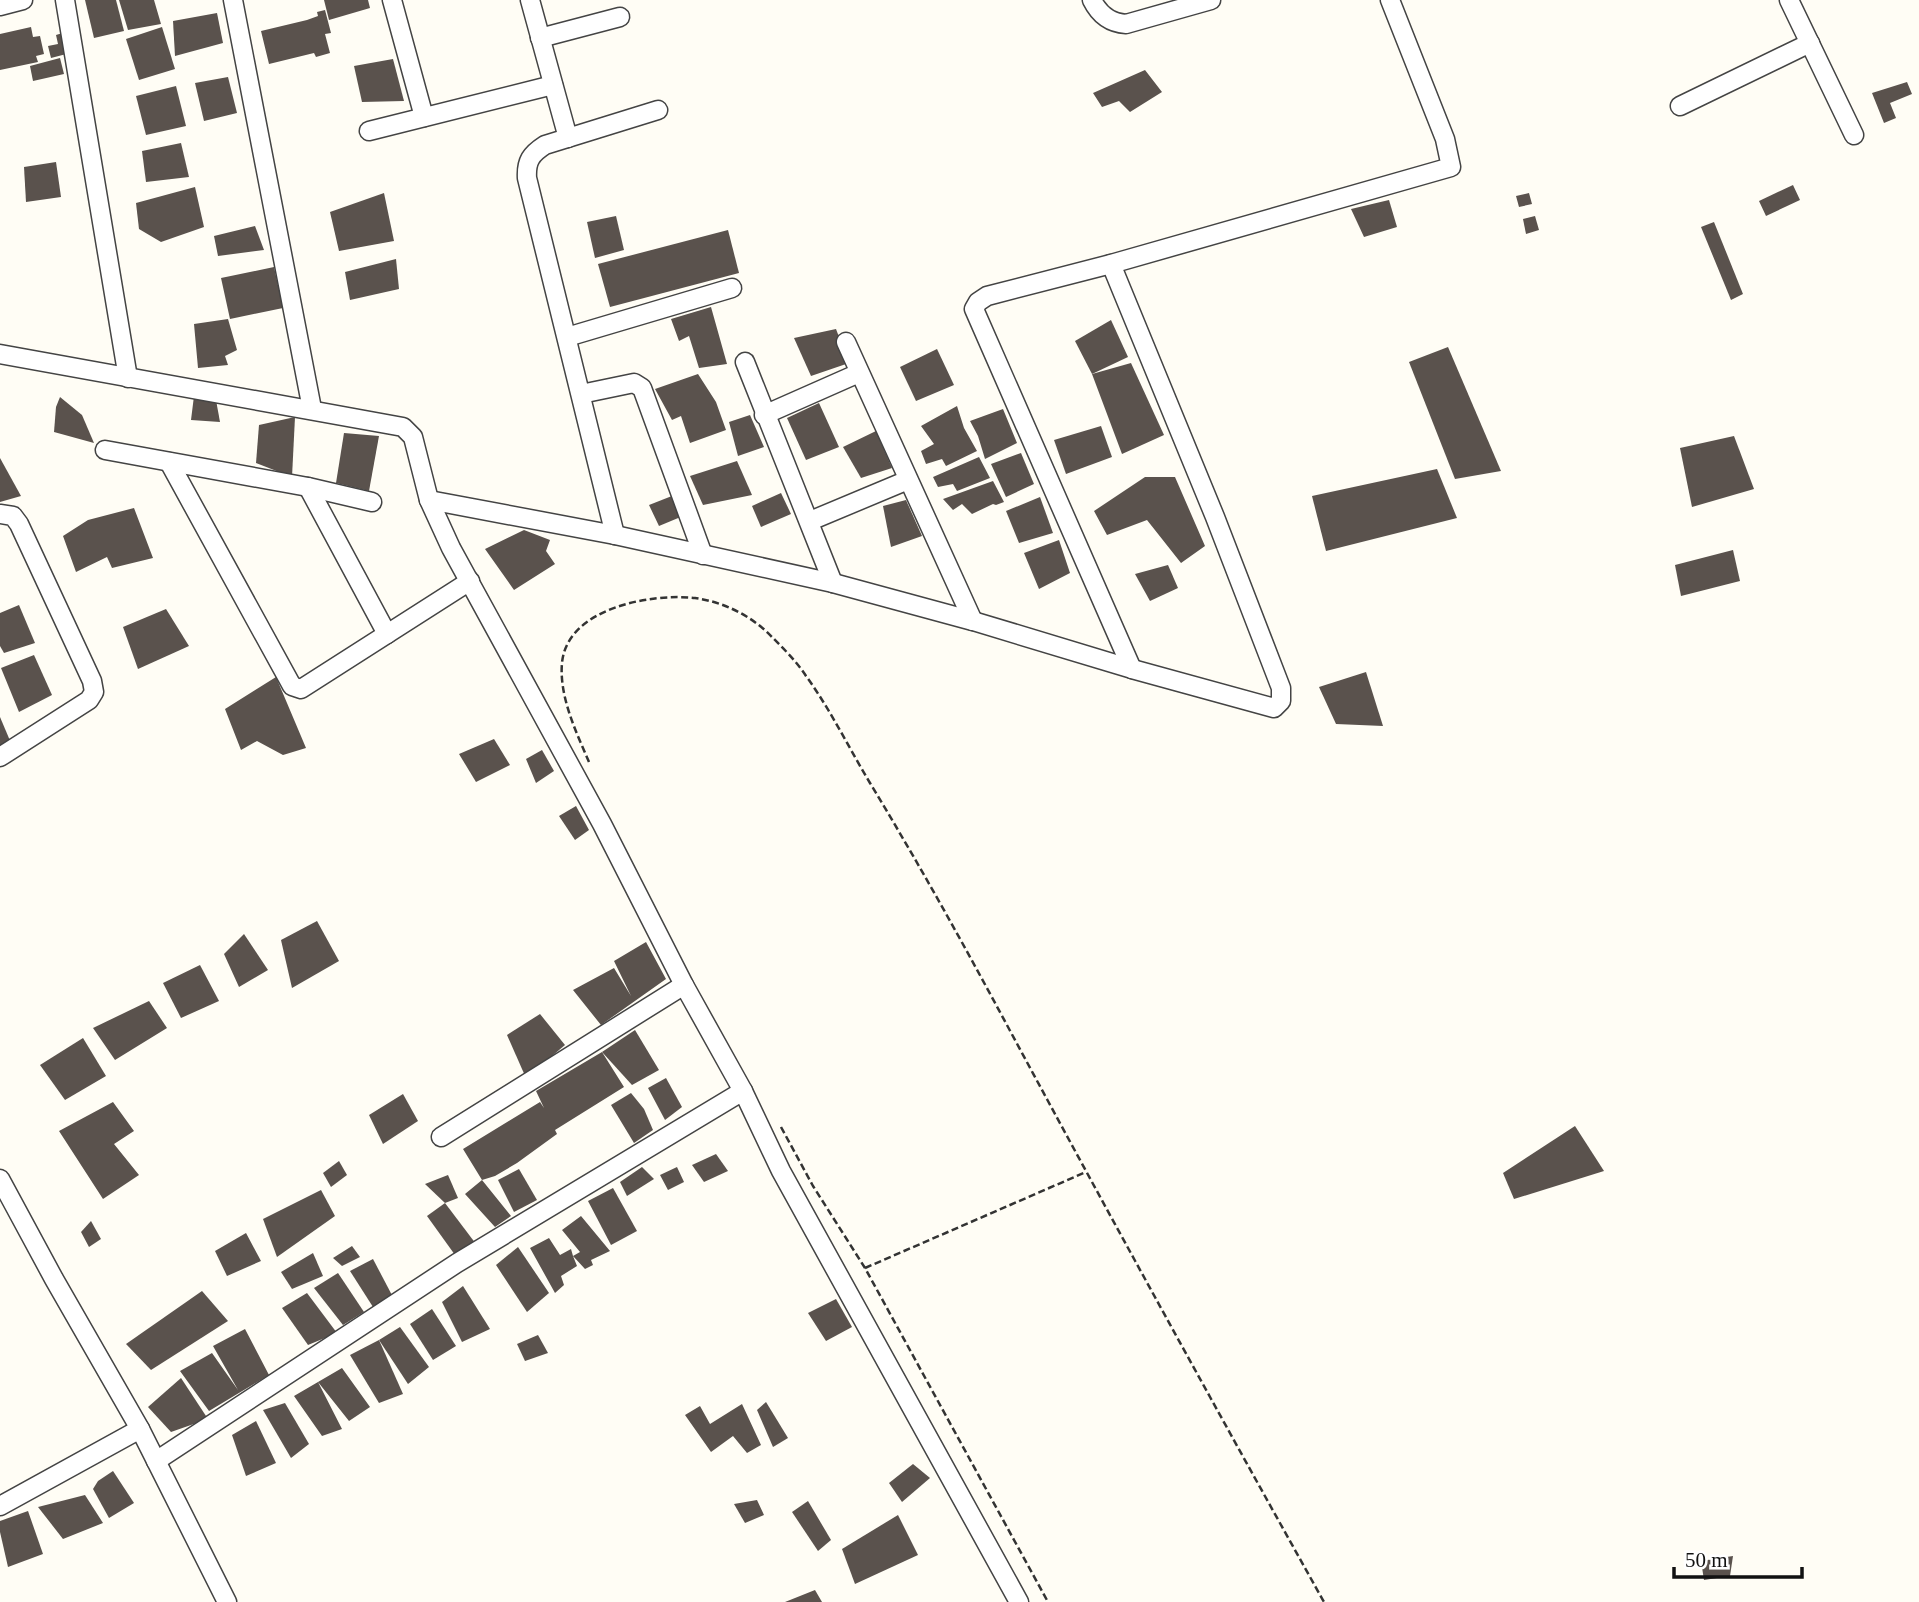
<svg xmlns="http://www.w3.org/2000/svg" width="1919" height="1602" font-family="Georgia,serif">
<rect width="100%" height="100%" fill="#fffdf5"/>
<!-- building -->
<g fill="#5a524d">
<path d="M85,0H116L124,31L94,38Z"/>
<path d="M119,0H154L161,24L128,30Z"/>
<path d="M324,0H368L370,8L329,20Z"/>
<path d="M325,10L331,33L325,34L330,53L316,57L314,53L269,64L261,31L307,20L318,16L317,12Z"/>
<path d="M217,13L223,43L175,56L173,21Z"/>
<path d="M31,27L33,37L40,36L44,54L36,56L38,62L0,70V34Z"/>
<path d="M162,27L175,69L139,80L126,39Z"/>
<path d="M69,31L74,52L51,58L48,46L58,44L56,35Z"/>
<path d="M60,58L64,74L33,81L30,66Z"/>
<path d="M393,59L404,101L362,102L354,66Z"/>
<path d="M1145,70L1162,92L1130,112L1119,101L1102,107L1093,93Z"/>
<path d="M228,77L237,113L204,121L195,83Z"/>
<path d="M1907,82L1912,94L1890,103L1896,118L1884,123L1872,93Z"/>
<path d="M176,86L186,126L146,135L136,96Z"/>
<path d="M181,143L189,177L146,182L142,151Z"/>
<path d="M56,162L61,197L26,202L24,167Z"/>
<path d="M1793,185L1800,200L1766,216L1759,201Z"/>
<path d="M195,187L204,227L161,242L139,229L136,203Z"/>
<path d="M384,193L394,241L339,251L330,212Z"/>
<path d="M1529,193L1532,204L1519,207L1516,196Z"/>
<path d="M1389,200L1397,227L1364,237L1351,209Z"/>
<path d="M616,216L624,250L595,258L587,222Z"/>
<path d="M1535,216L1539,230L1526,234L1523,219Z"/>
<path d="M1714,222L1743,294L1731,300L1701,227Z"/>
<path d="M255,226L264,250L218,256L214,236Z"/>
<path d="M728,230L739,273L610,307L598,264Z"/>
<path d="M396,259L399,289L350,300L345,272Z"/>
<path d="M274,267L283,308L230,319L221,278Z"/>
<path d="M711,307L727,364L699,368L689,336L679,341L671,319Z"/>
<path d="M228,319L237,350L225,356L228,365L198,368L194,324Z"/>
<path d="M1111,320L1128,357L1092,374L1075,341Z"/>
<path d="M836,329L849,363L811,376L794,338Z"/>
<path d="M1448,347L1501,471L1455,479L1409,362Z"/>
<path d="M937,349L954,385L916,401L900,367Z"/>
<path d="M1131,363L1164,435L1122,454L1092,374Z"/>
<path d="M698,374L716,402L726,430L690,443L681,416L672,420L655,389Z"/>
<path d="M194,396L216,400L220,422L191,420Z"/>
<path d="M60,397L82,415L94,443L54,432L56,407Z"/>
<path d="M819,403L839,447L806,460L787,418Z"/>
<path d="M957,406L964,428L977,451L946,466L942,459L926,464L921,451L934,444L921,426Z"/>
<path d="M1003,409L1017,443L985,459L978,436L970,421Z"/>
<path d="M750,415L764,447L738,456L729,422Z"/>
<path d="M295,417L292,477L256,463L259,425Z"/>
<path d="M1101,426L1112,457L1066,474L1054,440Z"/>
<path d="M876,431L892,468L861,478L843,447Z"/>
<path d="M344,433L379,436L369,491L336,483Z"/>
<path d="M1734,436L1754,489L1692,507L1680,448Z"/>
<path d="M1021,453L1034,484L1006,497L991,464Z"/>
<path d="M979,457L990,478L957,491L953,484L938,487L933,477Z"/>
<path d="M0,458L21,496L0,502Z"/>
<path d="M737,461L752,495L703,505L690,476Z"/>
<path d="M1437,469L1457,518L1326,551L1312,496Z"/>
<path d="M1145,477H1175L1205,546L1181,563L1147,520L1107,535L1094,511Z"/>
<path d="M993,481L1004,502L996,505L993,504L972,514L962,504L953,510L943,499Z"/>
<path d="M781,493L791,514L761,527L752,506Z"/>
<path d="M677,494L683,516L659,526L649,505Z"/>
<path d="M1040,497L1053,533L1019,543L1006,511Z"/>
<path d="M906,500L922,536L891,547L883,506Z"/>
<path d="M134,508L153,558L112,568L107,557L76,572L63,536L88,520Z"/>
<path d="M524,530L550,540L546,551L555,564L514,590L485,549Z"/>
<path d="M1059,540L1070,573L1039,589L1024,553Z"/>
<path d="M1733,550L1740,581L1681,596L1675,565Z"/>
<path d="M1168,565L1178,588L1150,601L1135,574Z"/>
<path d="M19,605L35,643L4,653L0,646V613Z"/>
<path d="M166,609L189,646L138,669L123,627Z"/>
<path d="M34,655L52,695L19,712L1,668Z"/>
<path d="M1366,672L1383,726L1336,724L1319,687Z"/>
<path d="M276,677L306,748L283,755L257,741L241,750L225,709Z"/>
<path d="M0,717L11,743L0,750Z"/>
<path d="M494,739L510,765L476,782L459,754Z"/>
<path d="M542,750L554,771L536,783L526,759Z"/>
<path d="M576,806L589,830L575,840L559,816Z"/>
<path d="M317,921L339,961L292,988L281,940Z"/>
<path d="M244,934L268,970L239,987L224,954Z"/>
<path d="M646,942L666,979L601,1025L573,990L614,968L631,996L614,961Z"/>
<path d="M200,965L219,1001L181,1018L163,983Z"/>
<path d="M149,1001L167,1028L115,1060L93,1028Z"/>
<path d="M540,1014L565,1045L526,1078L507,1035Z"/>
<path d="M635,1030L659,1070L632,1085L602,1052Z"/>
<path d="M83,1038L106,1076L65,1100L40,1065Z"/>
<path d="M602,1052L624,1087L555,1130L557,1134L517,1163L495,1176L482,1180L511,1216L495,1227L465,1194L482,1180L463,1149L540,1102L544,1108L536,1091Z"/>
<path d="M666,1078L682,1107L665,1120L648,1088Z"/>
<path d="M631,1093L644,1109L653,1130L634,1143L611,1105Z"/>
<path d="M403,1094L418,1121L383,1144L369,1115Z"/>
<path d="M113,1102L134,1131L114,1144L139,1175L103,1199L59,1131Z"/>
<path d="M1575,1126L1604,1171L1514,1199L1503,1173Z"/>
<path d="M716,1154L728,1171L704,1182L692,1165Z"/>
<path d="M339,1161L347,1175L331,1187L323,1173Z"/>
<path d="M642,1167L654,1179L627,1196L620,1182Z"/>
<path d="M677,1167L684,1182L668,1190L660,1175Z"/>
<path d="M519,1169L537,1200L514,1212L498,1180Z"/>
<path d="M448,1175L458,1198L445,1203L425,1184Z"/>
<path d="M613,1188L637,1231L611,1245L588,1201Z"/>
<path d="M321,1190L335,1216L277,1257L263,1219Z"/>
<path d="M445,1203L476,1244L455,1255L427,1216Z"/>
<path d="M581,1216L610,1251L591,1260L593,1265L585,1269L573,1256L577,1266L561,1276L564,1285L555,1293L530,1248L549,1238L560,1255L571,1249L573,1256L580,1252L562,1230Z"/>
<path d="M91,1221L101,1239L89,1247L81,1232Z"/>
<path d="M246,1233L261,1261L227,1276L215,1251Z"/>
<path d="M352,1246L360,1257L342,1266L333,1258Z"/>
<path d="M518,1247L549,1293L527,1312L496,1265Z"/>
<path d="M313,1253L323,1276L292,1289L281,1272Z"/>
<path d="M373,1259L394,1299L373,1307L350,1271Z"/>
<path d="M338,1273L364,1312L343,1325L314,1288Z"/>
<path d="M463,1286L490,1329L462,1342L442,1302Z"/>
<path d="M202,1291L228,1321L151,1370L126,1344Z"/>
<path d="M307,1293L337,1333L308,1345L282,1308Z"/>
<path d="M836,1299L852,1327L826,1341L808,1313Z"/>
<path d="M432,1309L456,1346L433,1360L410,1324Z"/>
<path d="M400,1327L429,1367L408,1384L379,1340Z"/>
<path d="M245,1329L269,1375L209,1411L180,1371L212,1353L238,1390L213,1346Z"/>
<path d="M538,1335L548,1353L525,1361L517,1344Z"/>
<path d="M379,1340L403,1394L379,1403L350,1355Z"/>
<path d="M342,1368L370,1407L349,1421L318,1382L342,1429L322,1436L294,1396Z"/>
<path d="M181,1378L208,1419L171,1432L148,1407Z"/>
<path d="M766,1402L788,1438L773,1447L757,1410Z"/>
<path d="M285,1403L309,1444L291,1458L263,1410Z"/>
<path d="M742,1404L761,1445L747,1453L733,1436L711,1452L685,1415L700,1406L710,1424Z"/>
<path d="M256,1421L276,1463L246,1476L232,1435Z"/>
<path d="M913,1464L930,1478L902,1502L889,1483Z"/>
<path d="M113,1471L134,1503L109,1518L93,1489L98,1481Z"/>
<path d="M85,1495L103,1523L63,1539L38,1507Z"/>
<path d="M757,1500L764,1515L745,1523L734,1504Z"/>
<path d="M808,1501L831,1540L818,1551L792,1512Z"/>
<path d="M28,1511L43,1554L8,1567L0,1532V1521Z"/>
<path d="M898,1515L918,1555L855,1584L842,1549Z"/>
<path d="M1733,1556L1730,1576L1704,1580L1701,1561Z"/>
<path d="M815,1590L822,1602H785Z"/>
</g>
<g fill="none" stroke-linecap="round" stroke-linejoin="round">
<defs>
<g id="minor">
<path d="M65,0L128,378"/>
<path d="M233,0L312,409"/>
<path d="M392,0L424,117"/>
<path d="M530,0L568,138"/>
<path d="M1092,0C1099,14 1110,23 1126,24L1211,0"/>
<path d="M1789,0L1854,135"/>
<path d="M0,6L23,0"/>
<path d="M540,38L620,17"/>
<path d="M1680,106L1810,43"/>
<path d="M369,131L553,85"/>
<path d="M567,337L732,288"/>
<path d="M846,342L973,621"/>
<path d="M0,354L403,427L413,437L429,500L451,548L602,824L684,985L743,1091L781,1171L1019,1602"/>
<path d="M745,362L833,583"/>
<path d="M581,394L634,383L642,388L703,555"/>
<path d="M764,415L859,373"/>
<path d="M105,450L308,487L372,502"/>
<path d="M169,462L292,686L301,689L470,581"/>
<path d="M308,487L387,634"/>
<path d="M429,500L615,535L833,583L973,621L1132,669L1274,708L1281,701V688L1215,517L1111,264"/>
<path d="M0,514L13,516L19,524L92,681L94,692L89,700L0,757"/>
<path d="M810,521L908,480"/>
<path d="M615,535L527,178C526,161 531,154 545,145L658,110"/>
<path d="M1132,669L974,309L978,302L987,296L1111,264L1451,167L1445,139L1390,0"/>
<path d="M441,1137L684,985"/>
<path d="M0,1179L54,1279L140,1429L227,1602"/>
<path d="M156,1461L457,1263L743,1091"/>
<path d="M0,1506L140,1429"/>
</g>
</defs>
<!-- minor casing -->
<use href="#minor" stroke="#444" stroke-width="21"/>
<!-- path -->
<g stroke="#333" stroke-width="2.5" stroke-dasharray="7 3.5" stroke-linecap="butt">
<path d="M589,762C576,732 559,696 562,663C567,608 651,593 695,598C724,602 752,616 772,637C784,649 797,662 806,676C830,709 849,748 870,783C916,859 959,936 1001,1014C1107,1211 1215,1407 1324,1602"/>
<path d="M781,1127L813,1186L865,1268L1048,1602"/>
<path d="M865,1268L1086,1172"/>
</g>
<!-- minor -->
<use href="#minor" stroke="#fff" stroke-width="18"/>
</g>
<!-- scale -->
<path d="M1674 1567v10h128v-10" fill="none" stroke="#111111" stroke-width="3.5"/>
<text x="1685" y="1567" font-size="21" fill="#111111" stroke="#ffffff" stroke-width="5" paint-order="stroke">50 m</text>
</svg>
